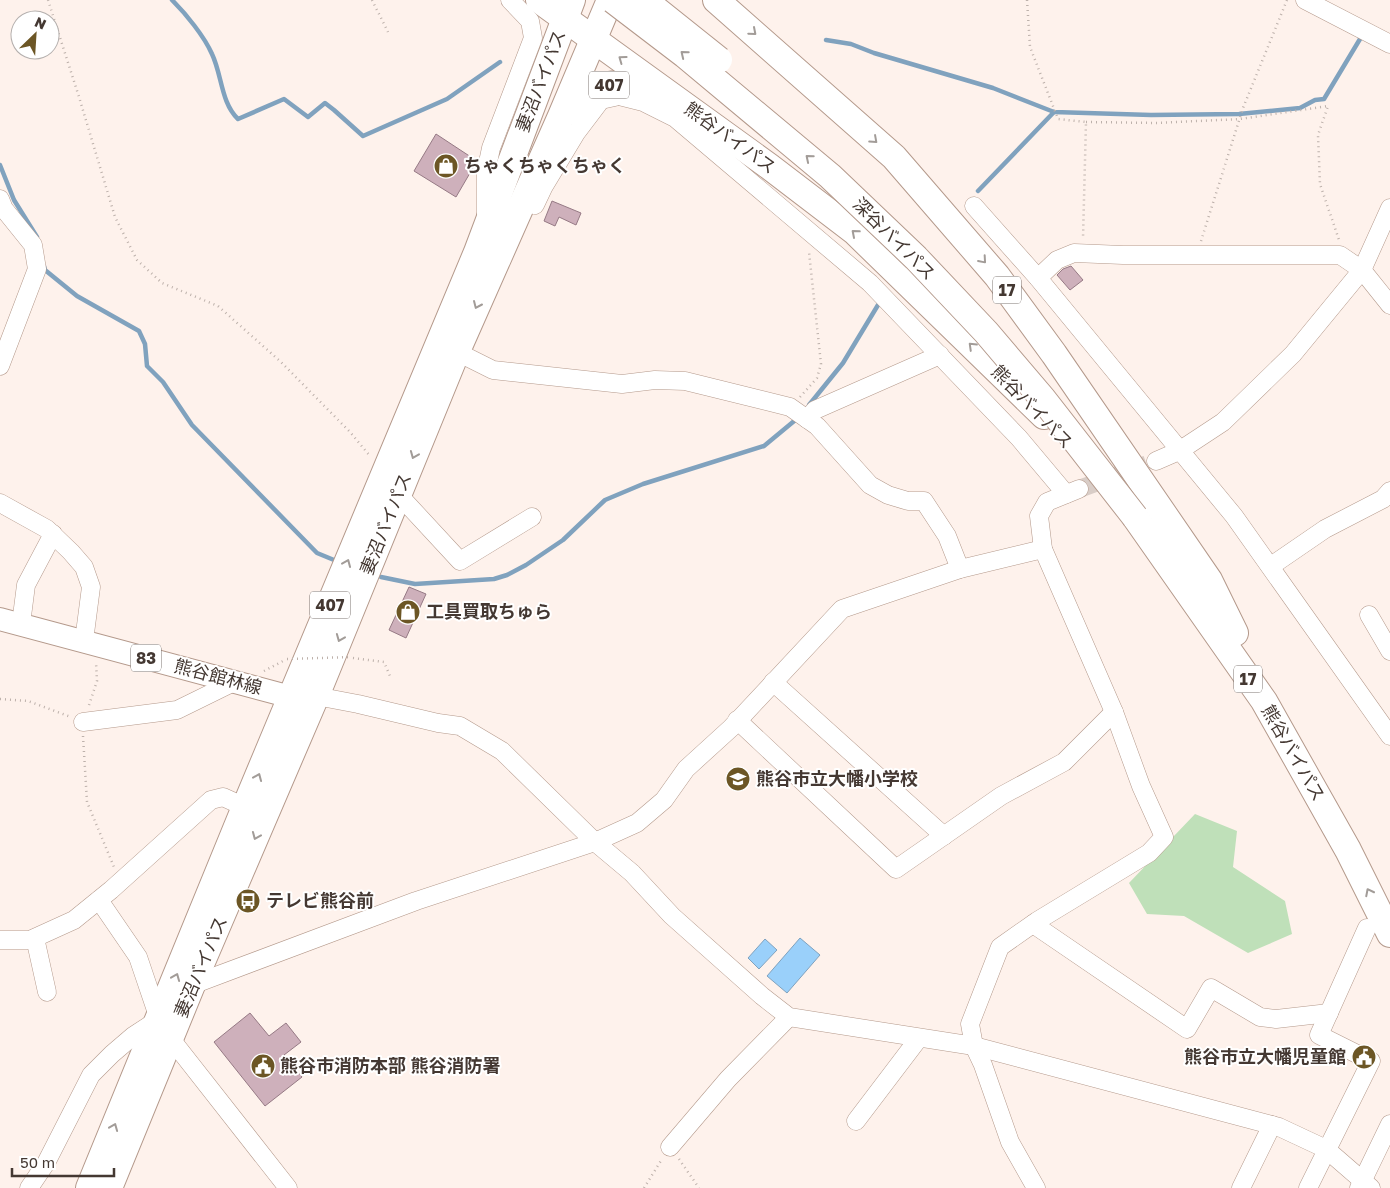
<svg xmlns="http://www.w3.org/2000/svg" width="1390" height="1188" font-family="'Golos Text','Noto Sans JP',sans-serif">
<rect width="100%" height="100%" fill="#fef2ec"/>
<!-- green -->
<path fill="#bfe0b9" d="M1195,814L1237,831L1233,867L1285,901L1292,934L1248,953L1184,916L1147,914L1129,883Z"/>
<!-- water -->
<g fill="#9ad0fa" stroke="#80a2be">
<path d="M800,938L820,955L787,993L767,976Z"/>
<path d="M765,939L777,950L759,969L748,958Z"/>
</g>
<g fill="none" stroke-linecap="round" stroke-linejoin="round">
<!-- stream -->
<g stroke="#80a2be" stroke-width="4.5">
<path d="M172,0C186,14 204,36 212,54C222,75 221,103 238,119L284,99L308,117L325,103L334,110L363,136L447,99L500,62"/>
<path d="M826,40L851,44L874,53L993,88L1054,112L1151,115L1239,114L1300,108L1315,100L1324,99L1363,34"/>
<path d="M0,165L14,200L37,237"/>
<path d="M978,191L1054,112"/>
<path d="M44,266L45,270L77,296L139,331L145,344L147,366L163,382L192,425L317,553L334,560"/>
<path d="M809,405L843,363L878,305"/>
<path d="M381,577L415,584L494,579L507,575L526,565L563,540L605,500L643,484L764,446L799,417"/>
</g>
</g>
<!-- building -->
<g fill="#ceb0bb" stroke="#967a85">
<path d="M436,134L477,161L456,197L414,171Z"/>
<path d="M552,201L581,213L576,225L559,217L555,226L544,221Z"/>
<path d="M1071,266L1083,280L1070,290L1057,275L1063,269Z"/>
<path d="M409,587L426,594L406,638L389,630Z"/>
<path d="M250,1013L269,1036L286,1023L301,1042L284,1055L302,1077L265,1106L214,1042Z"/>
</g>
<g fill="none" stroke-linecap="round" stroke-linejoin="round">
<!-- minor-tunnel -->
<path stroke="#d9cdc7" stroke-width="18" stroke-dasharray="18 9" stroke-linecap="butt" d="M1079,489L1156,461"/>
<defs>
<g id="minor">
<path d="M1305,0L1390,44"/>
<path d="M0,199L4,209L33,245L37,269L0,366"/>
<path d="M535,205L544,186L576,133L601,100L619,96L643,102L675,118L870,283L1019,438L1066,494"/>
<path d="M974,206L1038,278L1234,516L1390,736"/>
<path d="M486,214V172L491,148L533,38L530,21L510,0"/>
<path d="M1038,278L1057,260L1074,253L1123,255H1340L1362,270L1390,305"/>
<path d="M447,347L493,370L622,384L655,380L685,381L790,407L817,426L870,485L888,495L908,501H924L947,536L960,569"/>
<path d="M807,419L815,410L940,355"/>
<path d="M1156,461L1179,451L1223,422L1293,354L1362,270L1390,208"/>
<path d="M398,494L460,561L532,517"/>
<path d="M0,503L47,529L71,552L84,567L91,587L84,641"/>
<path d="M1271,566L1325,529L1383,499L1390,491"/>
<path d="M1369,615L1390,651"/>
<path d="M21,624L26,585L53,534"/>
<path d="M773,682L944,836"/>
<path d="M307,697L316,696L358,704L438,723L460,726L502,751L595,842L632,873L672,916L762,996L789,1017L974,1046L1279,1127L1326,1149L1371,1188"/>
<path d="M737,720L896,869L1001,796L1064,762L1114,712"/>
<path d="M83,722L177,710L234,682"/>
<path d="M99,900L138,957L159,1019"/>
<path d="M1033,924L1187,1029L1211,988L1260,1017L1276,1019L1329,1013"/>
<path d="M35,938L47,992"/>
<path d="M0,940H30L74,920L111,890L211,800L223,797L245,807"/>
<path d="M192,985L416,901L595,842L637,823L664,800L686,769L731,728L842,609L960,569L1043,549"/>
<path d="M171,1039L288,1188"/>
<path d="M856,1121L919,1038"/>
<path d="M670,1147L728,1079L789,1017"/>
<path d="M29,1188L46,1163L91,1075L112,1054L133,1036L159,1019"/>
<path d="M1036,1188L1010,1142L983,1065L974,1046L970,1024L1000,947L1037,921L1149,853L1164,837L1141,786L1114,712L1043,549L1039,516L1047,502L1079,489"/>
<path d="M1241,1188L1272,1125"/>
<path d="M1308,1188L1371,1061L1319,1035L1367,928"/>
<path d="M1359,1188L1390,1124"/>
</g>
<path id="major" d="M0,619L291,697"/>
<g id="highway">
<path d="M539,0L770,167L855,232L1044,416"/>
<path d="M716,0L894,157L997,276L1054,354L1209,580L1235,633"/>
<path d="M563,115C600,81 609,79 658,90"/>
<path d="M1135,517L1264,701L1348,850L1390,934"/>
<path d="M89,1188L245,807L477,252L572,0"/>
<path d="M109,1188L192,985L316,696L457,351L561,116L610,0"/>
</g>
</defs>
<!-- minor casing -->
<use href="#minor" stroke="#b4998b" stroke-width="19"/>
<!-- major casing -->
<use href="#major" stroke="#b4998b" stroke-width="24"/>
<!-- highway casing -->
<use href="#highway" stroke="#b4998b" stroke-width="28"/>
<!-- path -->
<g stroke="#bdb1ab" stroke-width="2.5" stroke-dasharray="1 4" stroke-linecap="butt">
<path d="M48,0L79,97L115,217L137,260L162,283L218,306L281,362L350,432L370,456"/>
<path d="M372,0L388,32"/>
<path d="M1027,0L1030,47L1058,119L1086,122L1083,238"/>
<path d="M1086,122L1157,123L1240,119L1328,106L1318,135L1320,184L1339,240"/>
<path d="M1201,241L1243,108L1287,0"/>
<path d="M800,397L817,378L821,364L809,252"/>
<path d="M353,658L384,662L390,676"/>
<path d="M264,671L285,660"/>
<path d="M0,699L28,701L71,717"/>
<path d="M89,705L97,681L96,662"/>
<path d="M83,736L87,802L114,867"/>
<path d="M679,1159L699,1188"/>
<path d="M644,1188L662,1159"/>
</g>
<!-- minor -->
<use href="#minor" stroke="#fff" stroke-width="18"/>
<!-- major -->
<use href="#major" stroke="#fff" stroke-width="22"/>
<!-- highway -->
<use href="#highway" stroke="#fff" stroke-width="26"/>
<defs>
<g id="highway-bridge">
<path d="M613,0L685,55L830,176L916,258L986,332L1043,399L1135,517"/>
<path d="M644,0L719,60"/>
</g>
</defs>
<!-- highway-bridge casing -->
<use href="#highway-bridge" stroke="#b4998b" stroke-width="28" stroke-linecap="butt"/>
<!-- path-bridge -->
<path stroke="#bdb1ab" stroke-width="2.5" stroke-dasharray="1 4" stroke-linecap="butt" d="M287,659L352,657"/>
<!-- highway-bridge -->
<use href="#highway-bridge" stroke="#fff" stroke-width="26"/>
</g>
<!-- one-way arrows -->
<defs><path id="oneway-chevron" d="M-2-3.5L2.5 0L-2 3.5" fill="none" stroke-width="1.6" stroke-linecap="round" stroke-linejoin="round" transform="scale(1.25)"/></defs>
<g stroke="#a29c98">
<use href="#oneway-chevron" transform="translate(753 32) rotate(41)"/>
<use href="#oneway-chevron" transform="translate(684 54) rotate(-141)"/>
<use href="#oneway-chevron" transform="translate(622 59) rotate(-144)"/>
<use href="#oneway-chevron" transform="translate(874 140) rotate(42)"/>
<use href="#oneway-chevron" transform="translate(809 158) rotate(-140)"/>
<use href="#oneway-chevron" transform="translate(855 233) rotate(-139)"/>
<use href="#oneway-chevron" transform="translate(983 260) rotate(49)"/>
<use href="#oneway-chevron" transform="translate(477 305) rotate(114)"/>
<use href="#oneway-chevron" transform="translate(972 346) rotate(-136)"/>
<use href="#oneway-chevron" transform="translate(414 455) rotate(112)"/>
<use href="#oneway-chevron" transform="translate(347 563) rotate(-67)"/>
<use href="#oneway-chevron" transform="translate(340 638) rotate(112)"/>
<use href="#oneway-chevron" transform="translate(258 777) rotate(-67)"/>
<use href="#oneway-chevron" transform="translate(256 836) rotate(113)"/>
<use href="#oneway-chevron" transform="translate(1369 892) rotate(-117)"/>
<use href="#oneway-chevron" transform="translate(176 977) rotate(-68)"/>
<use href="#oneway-chevron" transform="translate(114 1127) rotate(-68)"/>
</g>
<!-- icons -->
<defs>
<symbol id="shop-disc" viewBox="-11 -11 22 22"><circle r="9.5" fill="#6c5625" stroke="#fff"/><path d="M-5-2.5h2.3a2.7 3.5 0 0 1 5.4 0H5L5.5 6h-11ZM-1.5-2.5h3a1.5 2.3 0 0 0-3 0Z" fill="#fff"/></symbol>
<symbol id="school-disc" viewBox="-11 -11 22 22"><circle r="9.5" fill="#6c5625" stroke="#fff"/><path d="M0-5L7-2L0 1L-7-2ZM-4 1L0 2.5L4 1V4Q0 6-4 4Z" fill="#fff"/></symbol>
<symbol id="bus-disc" viewBox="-11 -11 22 22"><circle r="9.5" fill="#6c5625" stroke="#fff"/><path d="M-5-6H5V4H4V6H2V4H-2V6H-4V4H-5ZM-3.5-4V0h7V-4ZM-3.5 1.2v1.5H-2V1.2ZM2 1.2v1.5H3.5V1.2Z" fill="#fff"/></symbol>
<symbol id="civic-disc" viewBox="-11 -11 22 22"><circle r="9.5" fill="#6c5625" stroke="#fff"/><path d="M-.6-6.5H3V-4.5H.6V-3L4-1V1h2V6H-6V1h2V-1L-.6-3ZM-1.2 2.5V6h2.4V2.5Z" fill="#fff"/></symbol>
</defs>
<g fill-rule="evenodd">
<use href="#shop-disc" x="432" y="152" width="28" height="28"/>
<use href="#shop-disc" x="394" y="598" width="28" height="28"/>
<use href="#school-disc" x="724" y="765" width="28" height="28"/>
<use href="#bus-disc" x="234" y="887" width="28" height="28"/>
<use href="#civic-disc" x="1350" y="1043" width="28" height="28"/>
<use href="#civic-disc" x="249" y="1052" width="28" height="28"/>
</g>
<g text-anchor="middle" stroke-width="4" stroke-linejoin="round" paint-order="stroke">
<!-- shield labels -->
<g fill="#fff" stroke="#7c7470" stroke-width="1">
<rect x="589" y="71.5" width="40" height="27" rx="4"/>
<rect x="993" y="276.5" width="28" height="27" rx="4"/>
<rect x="310" y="591.5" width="40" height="27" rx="4"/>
<rect x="131" y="644.5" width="30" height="27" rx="4"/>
<rect x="1234" y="665.5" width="28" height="27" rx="4"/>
</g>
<g font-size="16" font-weight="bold" fill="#443832">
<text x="609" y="91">407</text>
<text x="1007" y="296">17</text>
<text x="330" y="611">407</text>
<text x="146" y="664">83</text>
<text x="1248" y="685">17</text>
</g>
<!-- street labels -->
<g font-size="18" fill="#443832" stroke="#fff">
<text transform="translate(541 81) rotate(-69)" y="6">妻沼バイパス</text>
<text transform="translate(730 138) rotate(36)" y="6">熊谷バイパス</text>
<text transform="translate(894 239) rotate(45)" y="6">深谷バイパス</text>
<text transform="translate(1032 407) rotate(46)" y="6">熊谷バイパス</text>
<text transform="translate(386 524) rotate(-68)" y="6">妻沼バイパス</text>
<text transform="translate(218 677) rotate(15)" y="6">熊谷館林線</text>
<text transform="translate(1293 753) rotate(60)" y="6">熊谷バイパス</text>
<text transform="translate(201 967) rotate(-67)" y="6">妻沼バイパス</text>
</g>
<!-- poi labels -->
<g font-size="18" font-weight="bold" fill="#443832" stroke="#fff" text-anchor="start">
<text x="464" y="172">ちゃくちゃくちゃく</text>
<text x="426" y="618">工具買取ちゅら</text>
<text x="756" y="785">熊谷市立大幡小学校</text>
<text x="266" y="907">テレビ熊谷前</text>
<text x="1346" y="1063" text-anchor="end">熊谷市立大幡児童館</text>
<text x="280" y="1072">熊谷市消防本部 熊谷消防署</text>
</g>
</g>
<!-- north arrow -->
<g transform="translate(35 35) rotate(25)"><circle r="24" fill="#ffffff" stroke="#b4afad"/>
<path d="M0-4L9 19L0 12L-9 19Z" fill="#6c5625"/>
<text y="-8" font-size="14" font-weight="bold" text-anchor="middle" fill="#443832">N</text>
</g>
<!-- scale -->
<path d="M12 1168v8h102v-8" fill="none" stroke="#443832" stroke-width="2.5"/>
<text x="20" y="1168" font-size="15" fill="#443832" stroke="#ffffff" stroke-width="4" paint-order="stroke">50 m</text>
</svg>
